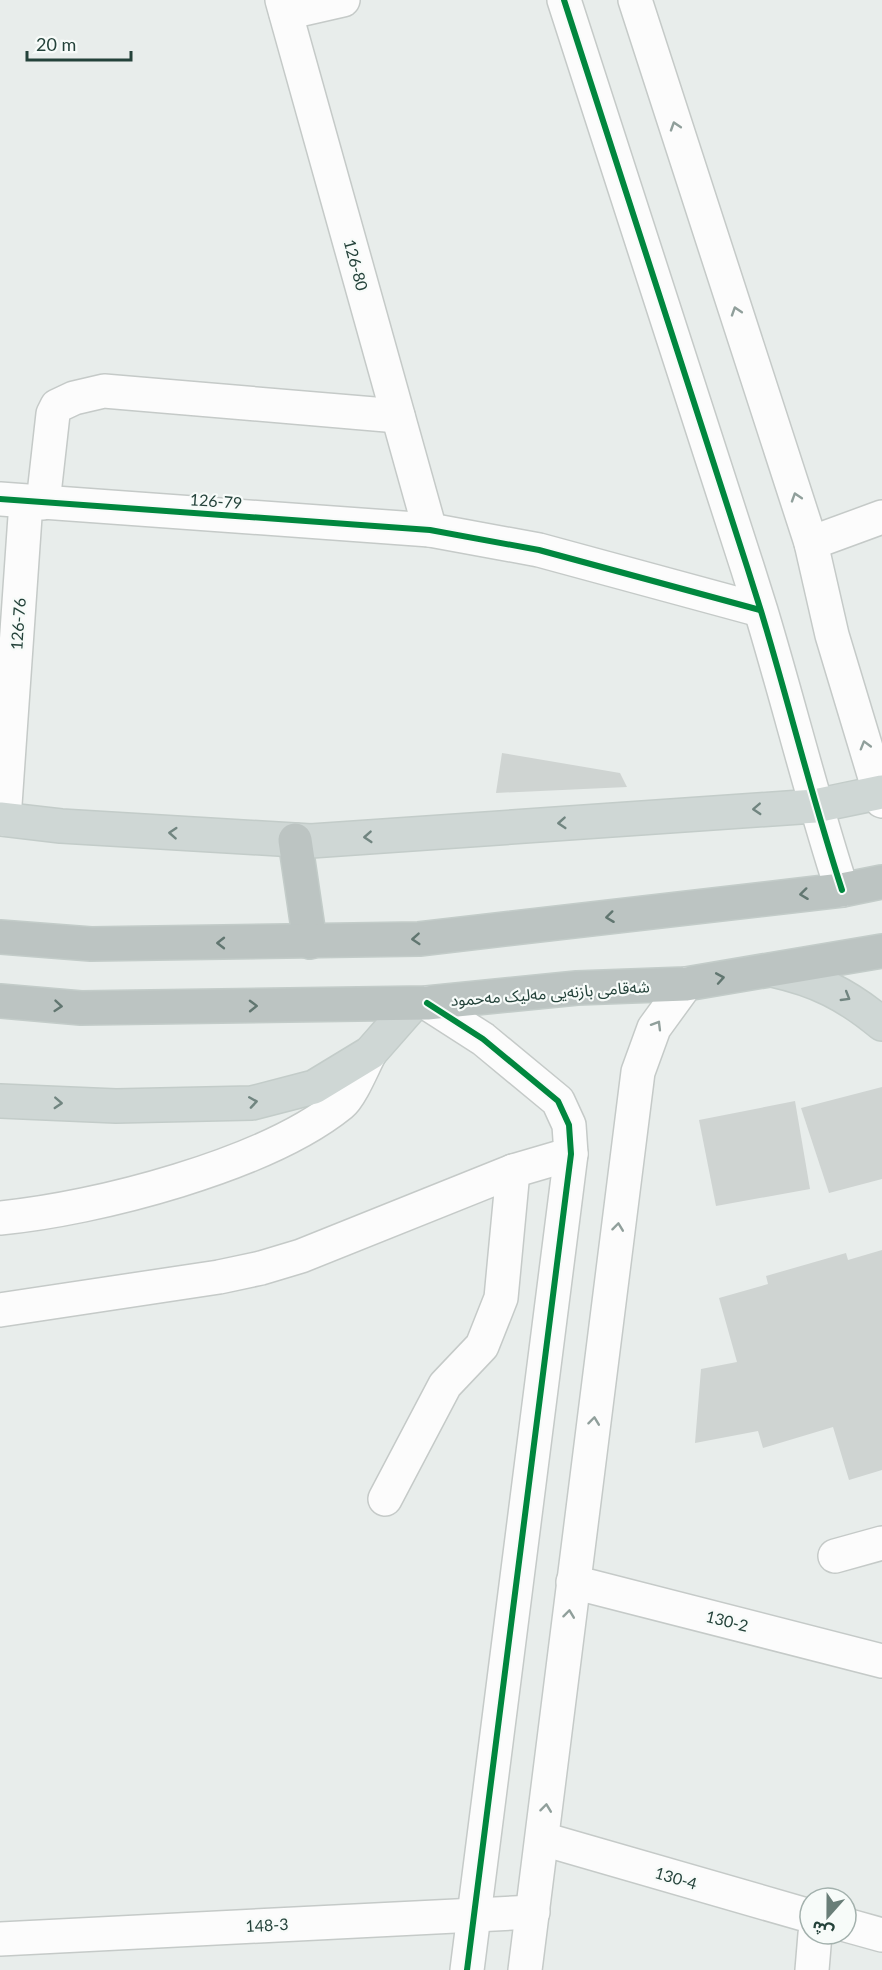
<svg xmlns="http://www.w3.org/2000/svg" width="882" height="1970" font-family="Lato,'Noto Sans Arabic',sans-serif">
<rect width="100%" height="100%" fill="#e8edeb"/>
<!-- building -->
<g fill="#cfd4d2">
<path d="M502,753L620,773L627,787L496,793Z"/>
<path d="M882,1087V1179L829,1193L801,1108Z"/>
<path d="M795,1101L810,1189L716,1206L699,1120Z"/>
<path d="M882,1250V1470L849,1480L833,1427L763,1448L758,1431L695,1443L701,1369L737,1362L719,1298L768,1284L766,1276L846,1253L848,1260Z"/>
</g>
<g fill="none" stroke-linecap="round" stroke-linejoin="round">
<defs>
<g id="minor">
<path d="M282,0L430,530"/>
<path d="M564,0C630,204 697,407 761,611C789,704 812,798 842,890"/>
<path d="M635,0L811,543L832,635L882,801"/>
<path d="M286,13L343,0"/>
<path d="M0,499L430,530L539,550L760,610"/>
<path d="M43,503L53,414L57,406L74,398L104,391L398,416"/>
<path d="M811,543L882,517"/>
<path d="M4,819L26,502"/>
<path d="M427,1003L483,1039L558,1101L569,1125L571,1154L467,1970"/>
<path d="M0,1218C96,1209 266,1165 341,1104C351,1096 363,1066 370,1053"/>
<path d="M0,1310L219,1277L261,1268L301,1256L513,1171L571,1154"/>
<path d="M385,1499L445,1385L482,1346L501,1298L513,1171"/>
<path d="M835,1556L882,1543"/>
<path d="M573,1582L882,1661"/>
<path d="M543,1839L810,1916"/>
<path d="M846,1925L882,1935"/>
<path d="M0,1939L533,1912"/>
<path d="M525,1970L638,1072L654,1028L686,984"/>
<path d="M812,1970L815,1934"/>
</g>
<g id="major">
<path d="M0,819L61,826L311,841L815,806L882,792"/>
<path d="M772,970C817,980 846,994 882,1024"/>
<path d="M0,1101L116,1106L252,1103L314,1087L370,1053L413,1004"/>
</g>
<g id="highway">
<path d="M295,840L310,942"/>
<path d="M0,937L91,944L419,939L842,890L882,882"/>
<path d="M0,1001L81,1008L427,1003L577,988L686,984L882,951"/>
</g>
</defs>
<!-- minor casing -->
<use href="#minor" stroke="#c5cac8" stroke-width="36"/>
<!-- major casing -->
<use href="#major" stroke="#c3ccc9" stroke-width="36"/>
<!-- highway casing -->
<use href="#highway" stroke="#c3ccc9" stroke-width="36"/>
<!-- minor -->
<use href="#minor" stroke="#fcfcfc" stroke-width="33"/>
<!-- major -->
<use href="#major" stroke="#cfd7d5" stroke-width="33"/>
<!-- highway -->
<use href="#highway" stroke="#bcc4c2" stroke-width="33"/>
<defs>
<g id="cycleway">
<path d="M564,0C630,204 697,407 761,611C789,704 812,798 842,890"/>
<path d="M0,499L430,530L539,550L760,610"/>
<path d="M427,1003L483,1039L558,1101L569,1125L571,1154L467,1970"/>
</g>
</defs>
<!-- cycleway casing -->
<use href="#cycleway" stroke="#f7fbf9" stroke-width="10"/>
<!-- cycleway -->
<use href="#cycleway" stroke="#00873e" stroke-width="6"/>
</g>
<!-- one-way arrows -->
<defs><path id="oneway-chevron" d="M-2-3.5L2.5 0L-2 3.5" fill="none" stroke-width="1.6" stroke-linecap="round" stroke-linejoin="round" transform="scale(1.5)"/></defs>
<g stroke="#909f9b">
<use href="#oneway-chevron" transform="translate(675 126) rotate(-108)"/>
<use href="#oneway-chevron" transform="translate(736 311) rotate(-108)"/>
<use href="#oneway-chevron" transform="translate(796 497) rotate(-108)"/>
<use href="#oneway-chevron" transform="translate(865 745) rotate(-106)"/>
<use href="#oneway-chevron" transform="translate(657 1025) rotate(-59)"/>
<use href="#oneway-chevron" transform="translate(618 1227) rotate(-83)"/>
<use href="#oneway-chevron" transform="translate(594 1421) rotate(-83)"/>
<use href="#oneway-chevron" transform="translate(569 1614) rotate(-83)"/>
<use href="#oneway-chevron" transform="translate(546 1808) rotate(-83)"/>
</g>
<g stroke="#718580">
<use href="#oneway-chevron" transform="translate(757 809) rotate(177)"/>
<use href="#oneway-chevron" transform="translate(562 823) rotate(176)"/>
<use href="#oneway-chevron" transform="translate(173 833) rotate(-176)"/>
<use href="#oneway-chevron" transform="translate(368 837) rotate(176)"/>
<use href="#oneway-chevron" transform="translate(846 997) rotate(31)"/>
<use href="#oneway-chevron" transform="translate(253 1102) rotate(-9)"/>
<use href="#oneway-chevron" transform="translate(58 1103) rotate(3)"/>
</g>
<g stroke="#617670">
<use href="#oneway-chevron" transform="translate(804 894) rotate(173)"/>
<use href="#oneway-chevron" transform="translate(610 917) rotate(173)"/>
<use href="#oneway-chevron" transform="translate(416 939) rotate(176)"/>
<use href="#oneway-chevron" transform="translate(221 943) rotate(180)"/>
<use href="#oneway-chevron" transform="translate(720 978) rotate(-10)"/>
<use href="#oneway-chevron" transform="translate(58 1006) rotate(5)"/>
<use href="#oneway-chevron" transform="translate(253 1006) rotate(-1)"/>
</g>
<g text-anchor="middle" stroke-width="4.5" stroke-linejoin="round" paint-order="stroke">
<!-- street labels -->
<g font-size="16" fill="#24423a" stroke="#f7fbf9">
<text transform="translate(356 265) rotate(75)" y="6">126-80</text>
<text transform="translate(216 501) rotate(4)" y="6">126-79</text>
<text transform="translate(18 624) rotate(-86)" y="6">126-76</text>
<text transform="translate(550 993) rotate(-4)" y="6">شەقامی بازنەیی مەلیک مەحمود</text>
<text transform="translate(727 1621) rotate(14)" y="6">130-2</text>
<text transform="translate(676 1878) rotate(16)" y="6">130-4</text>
<text transform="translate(267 1925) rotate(-3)" y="6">148-3</text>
</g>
</g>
<!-- north arrow -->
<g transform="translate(828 1916) rotate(201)"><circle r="28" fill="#f7fbf9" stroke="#a3b1ad" stroke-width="1.5"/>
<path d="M0-4.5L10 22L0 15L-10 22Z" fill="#697e78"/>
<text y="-9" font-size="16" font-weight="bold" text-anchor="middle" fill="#24423a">ش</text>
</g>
<!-- scale -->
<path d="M27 51v9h104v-9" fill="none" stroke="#24423a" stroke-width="3"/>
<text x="36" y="51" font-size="18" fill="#24423a" stroke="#f7fbf9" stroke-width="4.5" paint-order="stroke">20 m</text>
</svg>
